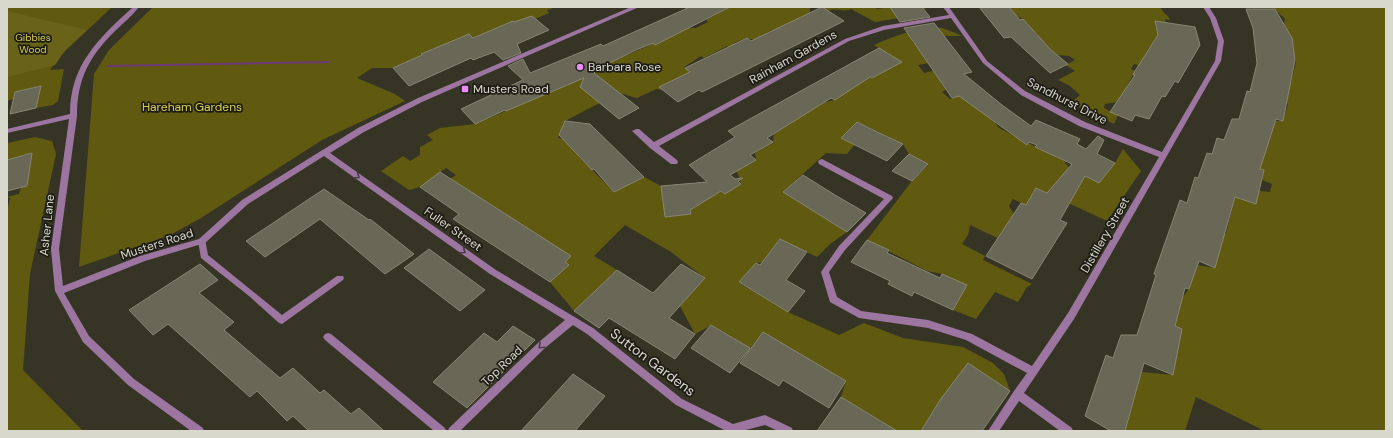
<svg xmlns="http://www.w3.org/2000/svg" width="1393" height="438" font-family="'DM Sans',sans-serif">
<rect width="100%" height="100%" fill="#363525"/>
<!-- green -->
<g fill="#605a11">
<path d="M7,7H112L61,55L50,70L64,69L58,101L53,105L36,108L40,86L15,92L13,99L7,101Z"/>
<path d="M153,7H556L547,10L549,13L518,26L513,21L473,38L469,34C457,39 448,45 436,50L434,48L421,54L418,57L393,68H372L357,78L395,94L405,101L322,140L201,218L170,235L79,267L94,74L109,50Z"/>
<path d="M730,7H810V13L785,33L772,30L765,34L771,38L763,42L746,38L734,43L743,52L738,54L727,46L704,58L701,56L684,67L692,73L663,90L656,89L637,98L619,93L565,121L558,138L592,142L579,157L614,192L644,177L661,186L665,217L691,214L686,184L706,200L721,191L725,194L741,184L737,171L756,160L755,153L773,142L774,134L790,124L791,120L825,102L835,100L863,78H872L884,72L893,57L874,45C886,39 922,26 935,27C945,28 953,32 962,36H945L912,41L929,63L918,65L924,73L937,70L943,78L941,84L947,89L942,92L950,99L960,95L994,121L999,128L1064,161L1069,168L1099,183L1115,163L1123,149L1141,171L1107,221L1036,188L1026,205L1013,199L1009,206L1014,214L1009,221L1006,242L970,225L968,235L962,244L985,256L983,260L1032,284L1027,287L1018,302L995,292L976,319L953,310L966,285L942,274L927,271L867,240L912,181L928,165L909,154L903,144L857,122L841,138L855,144L847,154L826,153L783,192L847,232L830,244L817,257L780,239L762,262L756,263L739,283L788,312L839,335L864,323L903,338L963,347L993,363L1004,374L1010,391L968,364L959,413L938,403L921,431H877L883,422L841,397L846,381L805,357L773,348L778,341L763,332L750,348L712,325L695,334L680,306L705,278L671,252L625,225L594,256L617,270L574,311L550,282L569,265L565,262L571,256L529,238L535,233L531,230L523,236L525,226L519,223L513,228L506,214L450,179L456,175L446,168L420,187L409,190L381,171L403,156L410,161L420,155V147L433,140L427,135L440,128L475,124L596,73L592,69L637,51L685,28H696L708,22L706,20Z"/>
<path d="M822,7H876L877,9L890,7L892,10L927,7L916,15L875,22L851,9C843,13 836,7 828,11Z"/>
<path d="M1009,7H1160L1165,14L1168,16L1170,20L1165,19L1166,23L1155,22L1156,29L1168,30L1157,51L1149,48L1143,58L1147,63L1144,67L1134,64L1131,69L1135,71L1126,88L1127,100C1118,103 1114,102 1105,104L1104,108L1118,115L1114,124L1071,103L1080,95L1070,86L1058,80L1075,71L1066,65L1075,60L1069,56L1057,55L1038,38V35L1023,19L1017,16Z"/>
<path d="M1273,7H1386V431H1265L1196,397L1185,431H1125L1142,372L1173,375L1180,339L1173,333L1182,298L1189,289L1197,265L1214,268L1206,233L1226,234L1235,197L1256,204L1259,191L1270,192L1272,184L1262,180L1264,170L1252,166L1275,121H1283L1288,104L1284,100L1288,85L1291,83L1296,62L1293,46L1284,40L1279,29L1286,28L1284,24L1285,19Z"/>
<path d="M35,137L52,141L56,154L30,274L23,370L83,431H9L7,429V212L10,198L7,197L19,194L31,154L7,160V143Z"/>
</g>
<!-- forest -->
<path fill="#69631a" d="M7,11L87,30L66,49L55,65L7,77Z"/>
<!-- water -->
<path fill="#6f3977" d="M329,61V63L107,67L108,65Z"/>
<!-- building -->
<g fill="#696856" stroke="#888673">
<path d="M690,7H730L655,45L653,43L636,50L593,71L595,72L594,73L639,108L619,119L580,87L584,78L506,111L505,110L475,124L461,109L523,80L508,66L523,59L530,73L601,44L603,46Z"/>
<path d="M822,7L844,21L702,92L699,90L678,102L659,87L690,72L685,68L747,38L751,41Z"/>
<path d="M890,7H922L930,17L900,22Z"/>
<path d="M979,7H1009L1020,20L1023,19L1050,49L1068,64L1050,73L1011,37L1004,38Z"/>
<path d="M1246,9H1275L1292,38L1295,60L1283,121L1276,119L1260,169L1264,170L1256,204L1235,197L1215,268L1199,261L1189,289L1185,288L1175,326L1182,329L1173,375L1144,363L1125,431H1111L1085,416L1106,355L1113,358L1121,335H1137L1156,275L1154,274L1180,200L1187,203L1195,177L1198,178L1207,153L1212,154L1217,138L1224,140L1232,119H1239L1247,91L1250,92L1257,63L1253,28Z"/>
<path d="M532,16L549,30L517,44L521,53L503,60L494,52L473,60L471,58L409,86L393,68L422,55L421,54L469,34L473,38L513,21L514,22Z"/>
<path d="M1155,21L1195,27L1200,45L1178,83L1175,81L1165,97L1162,96L1149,119L1135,115L1132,121L1110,112L1135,75H1133L1135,71L1158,35Z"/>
<path d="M934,23L972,72L964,74L1002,105L1031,126L1036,120L1080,139L1077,144L1086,149L1098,136L1104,140L1097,154L1115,163L1099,183L1085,176L1060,220L1067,223L1032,279L986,256L1021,203L1026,205L1036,188L1047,193L1072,164L1035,147L1037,145L1029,142L1027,145L959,96L952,98L904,28Z"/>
<path d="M879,48L902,62L872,78L870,77L835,100L831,98L767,138L773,142L750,155L756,160L730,175L735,179L743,178L738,181L741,184L725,194L721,191L690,210L691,214L665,217L661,186L707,182L689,165L735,137L728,131Z"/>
<path d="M41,86L36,108L10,114L15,92Z"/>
<path d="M565,121L590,124L644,177L614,192L594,169L592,170L559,135Z"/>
<path d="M857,122L875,131L903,144L887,161L841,138Z"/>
<path d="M32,153L27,186L7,191V160Z"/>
<path d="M909,154L928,164L912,181L892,171Z"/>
<path d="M440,172L571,256L565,262L569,265L550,282L453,219L459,214L420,187Z"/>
<path d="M803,175L835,195L866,213L847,232L783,192Z"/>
<path d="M324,189L369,220L370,219L414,254L385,274L320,219L265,257L246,241Z"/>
<path d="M780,239L807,252L786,280L805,291L788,312L739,282L756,263L760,265Z"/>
<path d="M867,240L889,250L887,253L940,278L942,274L967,285L953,310L914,292L912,296L888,284L890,281L851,262Z"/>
<path d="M429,249L485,290L460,311L404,268Z"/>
<path d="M200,264L218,280L199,293L234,322L224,330L280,378L293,368L320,393L324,390L351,414L359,408L384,431H309L293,416L287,421L257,391L250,397L168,324L153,335L129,310Z"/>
<path d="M681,264L705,278L669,318L695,334L675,359L609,318L599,328L574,311L617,270L653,293Z"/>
<path d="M711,325L750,348L730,373L691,348Z"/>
<path d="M513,326L535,340L467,408L433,382L484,333L497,342Z"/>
<path d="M763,332L846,381L829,408L783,380L779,386L740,363Z"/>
<path d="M968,363L1010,391L982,431H921L940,400Z"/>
<path d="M573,374L605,396L575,431H521Z"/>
<path d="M841,397L897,431H817Z"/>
</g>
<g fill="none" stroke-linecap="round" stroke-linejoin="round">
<!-- lane -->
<g fill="#9c75a1" fill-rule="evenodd">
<path d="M822,159L892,196L893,198L845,250H839L838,248L839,246L884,199L819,164L818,162L819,160Z"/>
<path d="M202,238L205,239L208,255L282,315L337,276H343L344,278L343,280L282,324L279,323L249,296L201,258L198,241L199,239Z"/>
<path d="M328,333L331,334L445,428L446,431H434L325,340L323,337L325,334Z"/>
</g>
<!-- street -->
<g fill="#9c75a1" fill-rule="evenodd">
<path d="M133,7H139C132,16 123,23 115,31C89,57 77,79 77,116L59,249L63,286L140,256L199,239L242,200L358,128L418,98L631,7H639L422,102L364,132L330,153L496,270L593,328L682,399L733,424L765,415L792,428L793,431H778L765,425L742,431H726L676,405L587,334L573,325L545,348L460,431H448L449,428L539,342L565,320L490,274L324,156L248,204L205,243L145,261L64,293L89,336L134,379L203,428L204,431H191L128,385L83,342L55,291L51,249L69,119L7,133V129L70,114C70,65 98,39 133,7Z"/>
<path d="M943,7H949L987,61L1025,91L1085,122L1162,152L1215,61L1218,41L1210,18L1203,7H1209L1216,18L1224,41L1221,61L1074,319L1024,393L1072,428L1073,431H1060L1019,401L999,431H988L1014,391L1027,373L966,340L928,328L859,318L830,302L821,272L839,246H845L846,248L845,250L829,272L837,297L861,311L928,320L972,334L1032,366L1068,313L1159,157L1079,126L1021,95L983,63L951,18L884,30L849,41L659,146L677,160L678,162L677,164H671L650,148L632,131L636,129H639L654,142L845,39L883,26L949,15Z"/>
</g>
</g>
<!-- one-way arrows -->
<defs><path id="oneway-chevron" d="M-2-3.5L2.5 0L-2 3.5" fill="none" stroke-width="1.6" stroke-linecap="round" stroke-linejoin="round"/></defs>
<g stroke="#493b46">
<use href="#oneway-chevron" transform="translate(357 176) rotate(35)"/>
<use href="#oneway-chevron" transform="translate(463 251) rotate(35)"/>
<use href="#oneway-chevron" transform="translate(541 346) rotate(137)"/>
</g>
<!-- markers -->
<g fill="#ec8cfa" stroke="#1d1c15" stroke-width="1.5">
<circle cx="580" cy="67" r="4"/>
<rect x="461" y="85" width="8" height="8" rx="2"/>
</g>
<g text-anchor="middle" stroke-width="3.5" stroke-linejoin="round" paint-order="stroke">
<!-- far-park labels -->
<g font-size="10" fill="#d8ce51" stroke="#1d1c15">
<text x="33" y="41">Gibbies<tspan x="33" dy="12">Wood</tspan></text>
</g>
<!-- street labels -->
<g font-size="12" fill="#d8d8cd" stroke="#1d1c15">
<text transform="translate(793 57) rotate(-29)" y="4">Rainham Gardens</text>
<text transform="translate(1067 101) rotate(27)" y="4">Sandhurst Drive</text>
<text transform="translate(47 225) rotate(-84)" y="4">Asher Lane</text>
<text transform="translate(453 229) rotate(35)" y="4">Fuller Street</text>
<text transform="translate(1105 235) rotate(-60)" y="4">Distillery Street</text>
<text transform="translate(157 244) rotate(-18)" y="4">Musters Road</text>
<text transform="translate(502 366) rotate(-44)" y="4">Top Road</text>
</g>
<!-- poi labels -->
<g font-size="12" fill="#d8d8cd" stroke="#1d1c15" text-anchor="start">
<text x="588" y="71">Barbara Rose</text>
<text x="473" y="93">Musters Road</text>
</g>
<!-- park labels -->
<g font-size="12" fill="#d8ce51" stroke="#1d1c15">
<text x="192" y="111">Hareham Gardens</text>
</g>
<!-- near-street labels -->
<g font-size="14" fill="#d8d8cd" stroke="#1d1c15">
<text transform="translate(653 362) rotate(37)" y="5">Sutton Gardens</text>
</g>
</g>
<!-- border -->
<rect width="1393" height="438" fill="none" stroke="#d8d8cd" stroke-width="16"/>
</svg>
